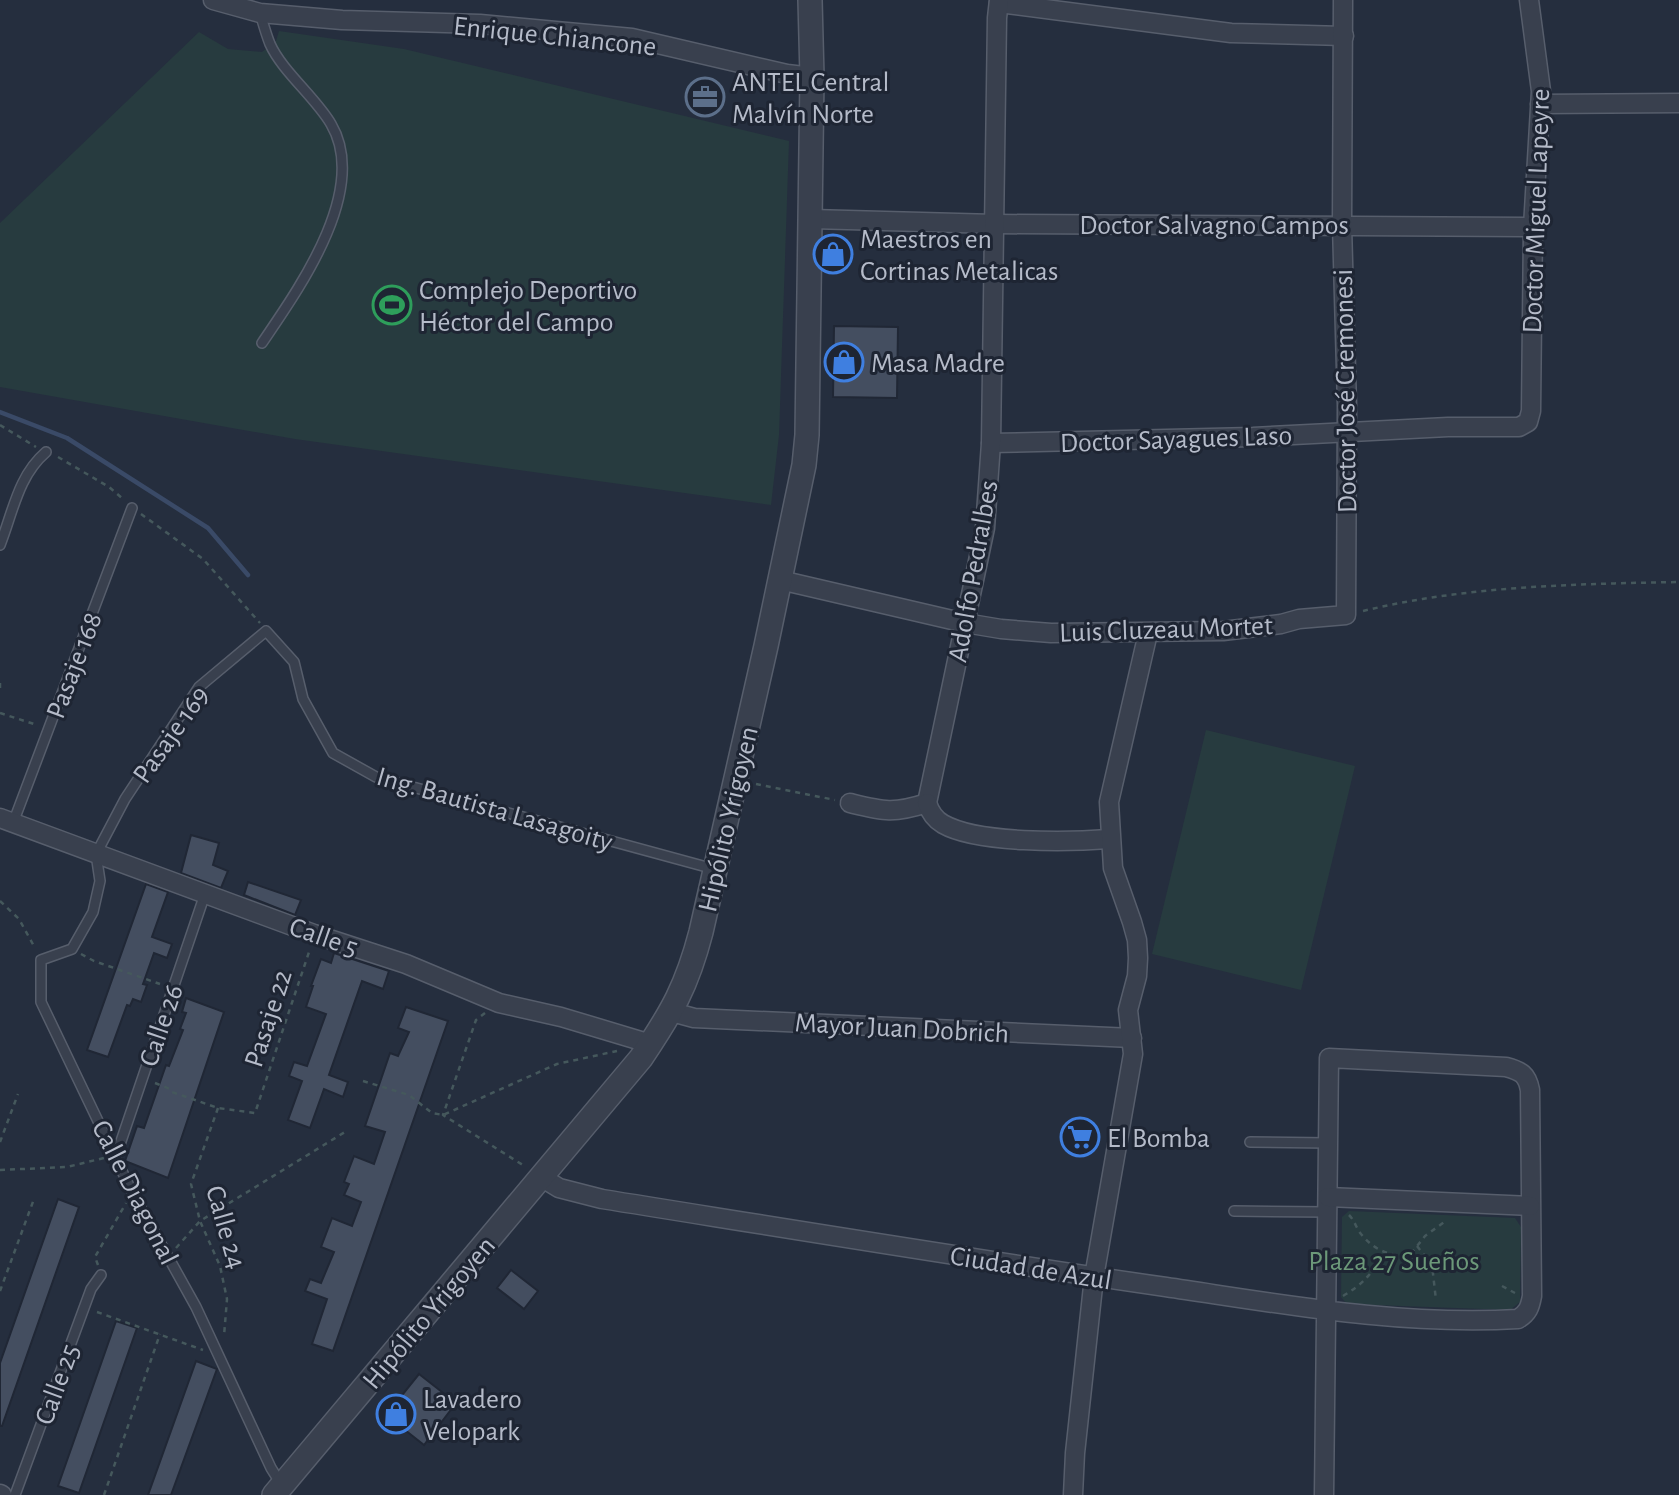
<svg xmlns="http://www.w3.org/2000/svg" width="1679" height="1495" font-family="'Alegreya Sans',sans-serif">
<rect width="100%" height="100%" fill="#252e3e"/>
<!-- green -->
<g fill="#273b3f">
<path d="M279,31L404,49L789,141L779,435L771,505L295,439L0,387V223L199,32L228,49L262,52L276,41Z"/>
<path d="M1206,730L1355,766L1301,990L1152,954Z"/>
<path d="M1349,1211L1515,1218L1521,1227L1520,1302L1510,1310L1347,1304L1341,1297L1342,1217Z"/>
</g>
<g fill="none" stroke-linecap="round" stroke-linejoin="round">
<!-- stream -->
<path stroke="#3a4a67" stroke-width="4.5" d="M0,412L67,438L208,528L248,575"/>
</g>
<!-- building -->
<g fill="#444e60" stroke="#202735" stroke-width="2">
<path d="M834,326L898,327L897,398L833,397Z"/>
<path d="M191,835L219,843L213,865L228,871L221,888L181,873Z"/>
<path d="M248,882L301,900L295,915L244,895Z"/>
<path d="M146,884L168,892L152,937L172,944L167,958L154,953L143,984L147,985L141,1002L133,999L130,1006L127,1005L108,1057L87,1050Z"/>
<path d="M334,953L389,971L383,989L362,981L329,1075L348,1082L343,1097L324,1089L310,1128L288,1120L302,1081L289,1076L294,1062L307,1066L326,1014L306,1007L313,986H311L321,959L331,963Z"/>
<path d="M186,998L224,1012L168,1178L125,1161L137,1126L144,1128L166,1065L169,1066L183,1030L180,1029L186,1013L182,1012Z"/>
<path d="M406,1007L448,1021L333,1351L312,1344L327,1299L305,1291L310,1279L321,1283L334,1252L321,1247L332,1218L352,1226L361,1202L344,1195L349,1184L344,1182L354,1156L374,1164L385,1132L365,1126L390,1053L398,1056L409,1032L398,1028Z"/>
<path d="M58,1199L79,1207L2,1426H0V1363Z"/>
<path d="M511,1270L538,1291L524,1309L497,1288Z"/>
<path d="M116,1321L137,1328L79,1493L58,1486Z"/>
<path d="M196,1361L217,1369L171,1495H148Z"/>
<path d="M419,1374L456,1403L424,1445L386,1415Z"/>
</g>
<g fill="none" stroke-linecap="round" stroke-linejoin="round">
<defs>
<g id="service">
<path d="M260,13C263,23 266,34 270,44C282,71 316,98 331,124C370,190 298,290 262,343"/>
<path d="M0,545C13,512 18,476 46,452"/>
<path d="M13,823L132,508"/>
<path d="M1250,1142L1328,1143"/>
<path d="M116,1156L205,894"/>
<path d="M1234,1211L1328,1212"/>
<path d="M281,1484L271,1468L196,1307L132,1192L41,1002V960L72,949L93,912L100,881L96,854L125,799L199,687L266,631L294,662L303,699L333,753L376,777L714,869"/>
<path d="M15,1495L91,1289L101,1275"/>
</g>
<g id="minor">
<path d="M213,0L260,13L342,20L480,24L632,38L787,74L812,77"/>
<path d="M999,3L1231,33L1344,36"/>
<path d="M1540,104L1679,103"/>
<path d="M811,219L995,224L1533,227"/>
<path d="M991,443L1253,437L1448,427H1519L1528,422L1531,411L1533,227L1541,91L1529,0"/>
<path d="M780,580L965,623L1001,629L1051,633L1223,631L1281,624L1299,619L1346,615L1347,406L1342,225L1343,0"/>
<path d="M850,803C883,811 893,814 927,803"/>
<path d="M927,803L985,528L991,443L997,18L999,0"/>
<path d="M927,803C930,812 934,819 943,824C978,844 1069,842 1109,839"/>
<path d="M0,818L314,934L406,964L499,1003L561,1017L651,1044"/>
<path d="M672,1012L694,1018L1132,1038"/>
<path d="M541,1177L559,1188L602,1199C790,1229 978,1260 1166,1287C1282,1304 1400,1326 1518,1319C1528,1313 1530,1307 1532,1296L1530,1090C1527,1074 1521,1071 1506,1067L1329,1058L1324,1495"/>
<path d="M1328,1197L1530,1206"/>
<path d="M0,1494L2,1495"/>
<path d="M1073,1495L1075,1453L1094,1277L1133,1054L1128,1010L1137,976L1138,958L1137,940L1132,922L1113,868L1109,802L1148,633"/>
</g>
<path id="tertiary" d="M274,1495L641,1058C672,1012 687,986 701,932L766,646L804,465L807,435L812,77L810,0"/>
</defs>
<!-- service casing -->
<use href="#service" stroke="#575e6c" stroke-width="12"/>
<!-- minor casing -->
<use href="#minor" stroke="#575e6c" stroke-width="21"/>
<!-- tertiary casing -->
<use href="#tertiary" stroke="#575e6c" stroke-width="26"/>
<!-- path -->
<g stroke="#45585c" stroke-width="2.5" stroke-dasharray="5 5" stroke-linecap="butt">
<path d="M0,425L36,447"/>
<path d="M58,457L109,487L123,499"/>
<path d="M141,514L203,559L260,623"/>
<path d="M1363,611C1466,586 1573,584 1679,582"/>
<path d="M0,683V691"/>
<path d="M0,713L37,725"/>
<path d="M756,784L835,800"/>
<path d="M0,901L19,919L35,948"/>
<path d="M81,954L94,961L160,984"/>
<path d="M485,1013L476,1020L443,1115L526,1167"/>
<path d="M363,1081L409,1095L432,1113L443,1115L557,1064L617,1051"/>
<path d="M155,1083L170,1089L172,1092L218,1108L255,1113L310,949"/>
<path d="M218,1108L191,1184L200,1221L220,1266L227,1299L224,1336"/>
<path d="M0,1142L18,1094"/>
<path d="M0,1170L67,1167L104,1158"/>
<path d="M1349,1215C1355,1221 1356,1228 1361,1234C1375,1251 1389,1256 1410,1255L1425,1236L1447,1220"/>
<path d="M1417,1246L1432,1265L1436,1300"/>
<path d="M176,1248L200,1221L345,1132"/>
<path d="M98,1265L95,1257L126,1203"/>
<path d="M1502,1286L1515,1293"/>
<path d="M0,1291L34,1199"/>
<path d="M1343,1296C1363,1284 1373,1273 1383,1253"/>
<path d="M97,1312L203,1350"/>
<path d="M104,1495L160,1334"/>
</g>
<!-- service -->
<use href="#service" stroke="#39404e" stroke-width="9"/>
<!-- minor -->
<use href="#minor" stroke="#39404e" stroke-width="18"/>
<!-- tertiary -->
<use href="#tertiary" stroke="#39404e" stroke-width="23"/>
</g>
<!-- icons -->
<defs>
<symbol id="office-ring" viewBox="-11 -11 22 22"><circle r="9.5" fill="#1e2533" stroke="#5c6f8a" stroke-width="1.5"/><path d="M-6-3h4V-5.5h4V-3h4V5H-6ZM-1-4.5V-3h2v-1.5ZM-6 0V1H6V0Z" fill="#5c6f8a"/></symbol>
<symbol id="shop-ring" viewBox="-11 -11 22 22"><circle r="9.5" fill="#1e2533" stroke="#3f7fe0" stroke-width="1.5"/><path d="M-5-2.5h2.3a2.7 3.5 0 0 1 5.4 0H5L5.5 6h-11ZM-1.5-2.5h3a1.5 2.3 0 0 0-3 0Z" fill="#3f7fe0"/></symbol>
<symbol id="stadium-ring" viewBox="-11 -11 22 22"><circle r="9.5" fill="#1e2533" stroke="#2e9e5b" stroke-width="1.5"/><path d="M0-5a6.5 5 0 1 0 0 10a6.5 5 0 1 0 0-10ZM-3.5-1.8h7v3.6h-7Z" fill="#2e9e5b"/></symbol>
<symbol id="supermarket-ring" viewBox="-11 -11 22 22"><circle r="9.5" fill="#1e2533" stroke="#3f7fe0" stroke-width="1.5"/><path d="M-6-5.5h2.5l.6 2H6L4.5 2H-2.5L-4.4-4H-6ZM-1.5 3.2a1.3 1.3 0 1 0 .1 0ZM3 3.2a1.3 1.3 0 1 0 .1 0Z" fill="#3f7fe0"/></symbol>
</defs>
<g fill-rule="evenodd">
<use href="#office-ring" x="683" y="75" width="44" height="44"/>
<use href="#shop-ring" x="811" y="232" width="44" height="44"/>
<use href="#stadium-ring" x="370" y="283" width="44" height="44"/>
<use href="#shop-ring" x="822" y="340" width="44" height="44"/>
<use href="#supermarket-ring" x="1058" y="1115" width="44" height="44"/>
<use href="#shop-ring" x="374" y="1392" width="44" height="44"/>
</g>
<g text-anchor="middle" stroke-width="6" stroke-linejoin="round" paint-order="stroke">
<!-- street labels -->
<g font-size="28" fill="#b5bbc9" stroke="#1e2533">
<text transform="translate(555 35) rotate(6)" y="10">Enrique Chiancone</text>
<text transform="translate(1535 211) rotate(-88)" y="10">Doctor Miguel Lapeyre</text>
<text x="1214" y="234">Doctor Salvagno Campos</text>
<text transform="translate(1344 391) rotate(-91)" y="10">Doctor José Cremonesi</text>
<text transform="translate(1176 438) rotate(-2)" y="10">Doctor Sayagues Laso</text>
<text transform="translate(972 571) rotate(-80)" y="10">Adolfo Pedralbes</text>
<text transform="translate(1166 628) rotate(-2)" y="10">Luis Cluzeau Mortet</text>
<text transform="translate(73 665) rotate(-69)" y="10">Pasaje 168</text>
<text transform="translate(170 734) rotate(-55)" y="10">Pasaje 169</text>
<text transform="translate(495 808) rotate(16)" y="10">Ing. Bautista Lasagoity</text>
<text transform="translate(727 819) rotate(-77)" y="10">Hipólito Yrigoyen</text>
<text transform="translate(324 936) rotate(19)" y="10">Calle 5</text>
<text transform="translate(267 1018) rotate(-72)" y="10">Pasaje 22</text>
<text transform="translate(160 1025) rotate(-71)" y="10">Calle 26</text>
<text transform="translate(902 1027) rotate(3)" y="10">Mayor Juan Dobrich</text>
<text transform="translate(136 1192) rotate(63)" y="10">Calle Diagonal</text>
<text transform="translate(227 1227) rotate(74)" y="10">Calle 24</text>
<text transform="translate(1031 1267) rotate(9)" y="10">Ciudad de Azul</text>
<text transform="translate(428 1312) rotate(-50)" y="10">Hipólito Yrigoyen</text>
<text transform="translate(56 1384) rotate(-70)" y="10">Calle 25</text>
</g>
<!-- poi labels -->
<g font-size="28" fill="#b5bbc9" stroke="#1e2533" text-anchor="start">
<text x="732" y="91">ANTEL Central<tspan x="732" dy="32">Malvín Norte</tspan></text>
<text x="860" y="248">Maestros en<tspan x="860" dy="32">Cortinas Metalicas</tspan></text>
<text x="419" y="299">Complejo Deportivo<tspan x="419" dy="32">Héctor del Campo</tspan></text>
<text x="871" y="372">Masa Madre</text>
<text x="1107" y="1147">El Bomba</text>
<text x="423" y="1408">Lavadero<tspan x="423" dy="32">Velopark</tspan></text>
</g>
<!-- park labels -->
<g font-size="28" fill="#6c9979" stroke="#1e2533">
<text x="1394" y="1270">Plaza 27 Sueños</text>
</g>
</g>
</svg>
